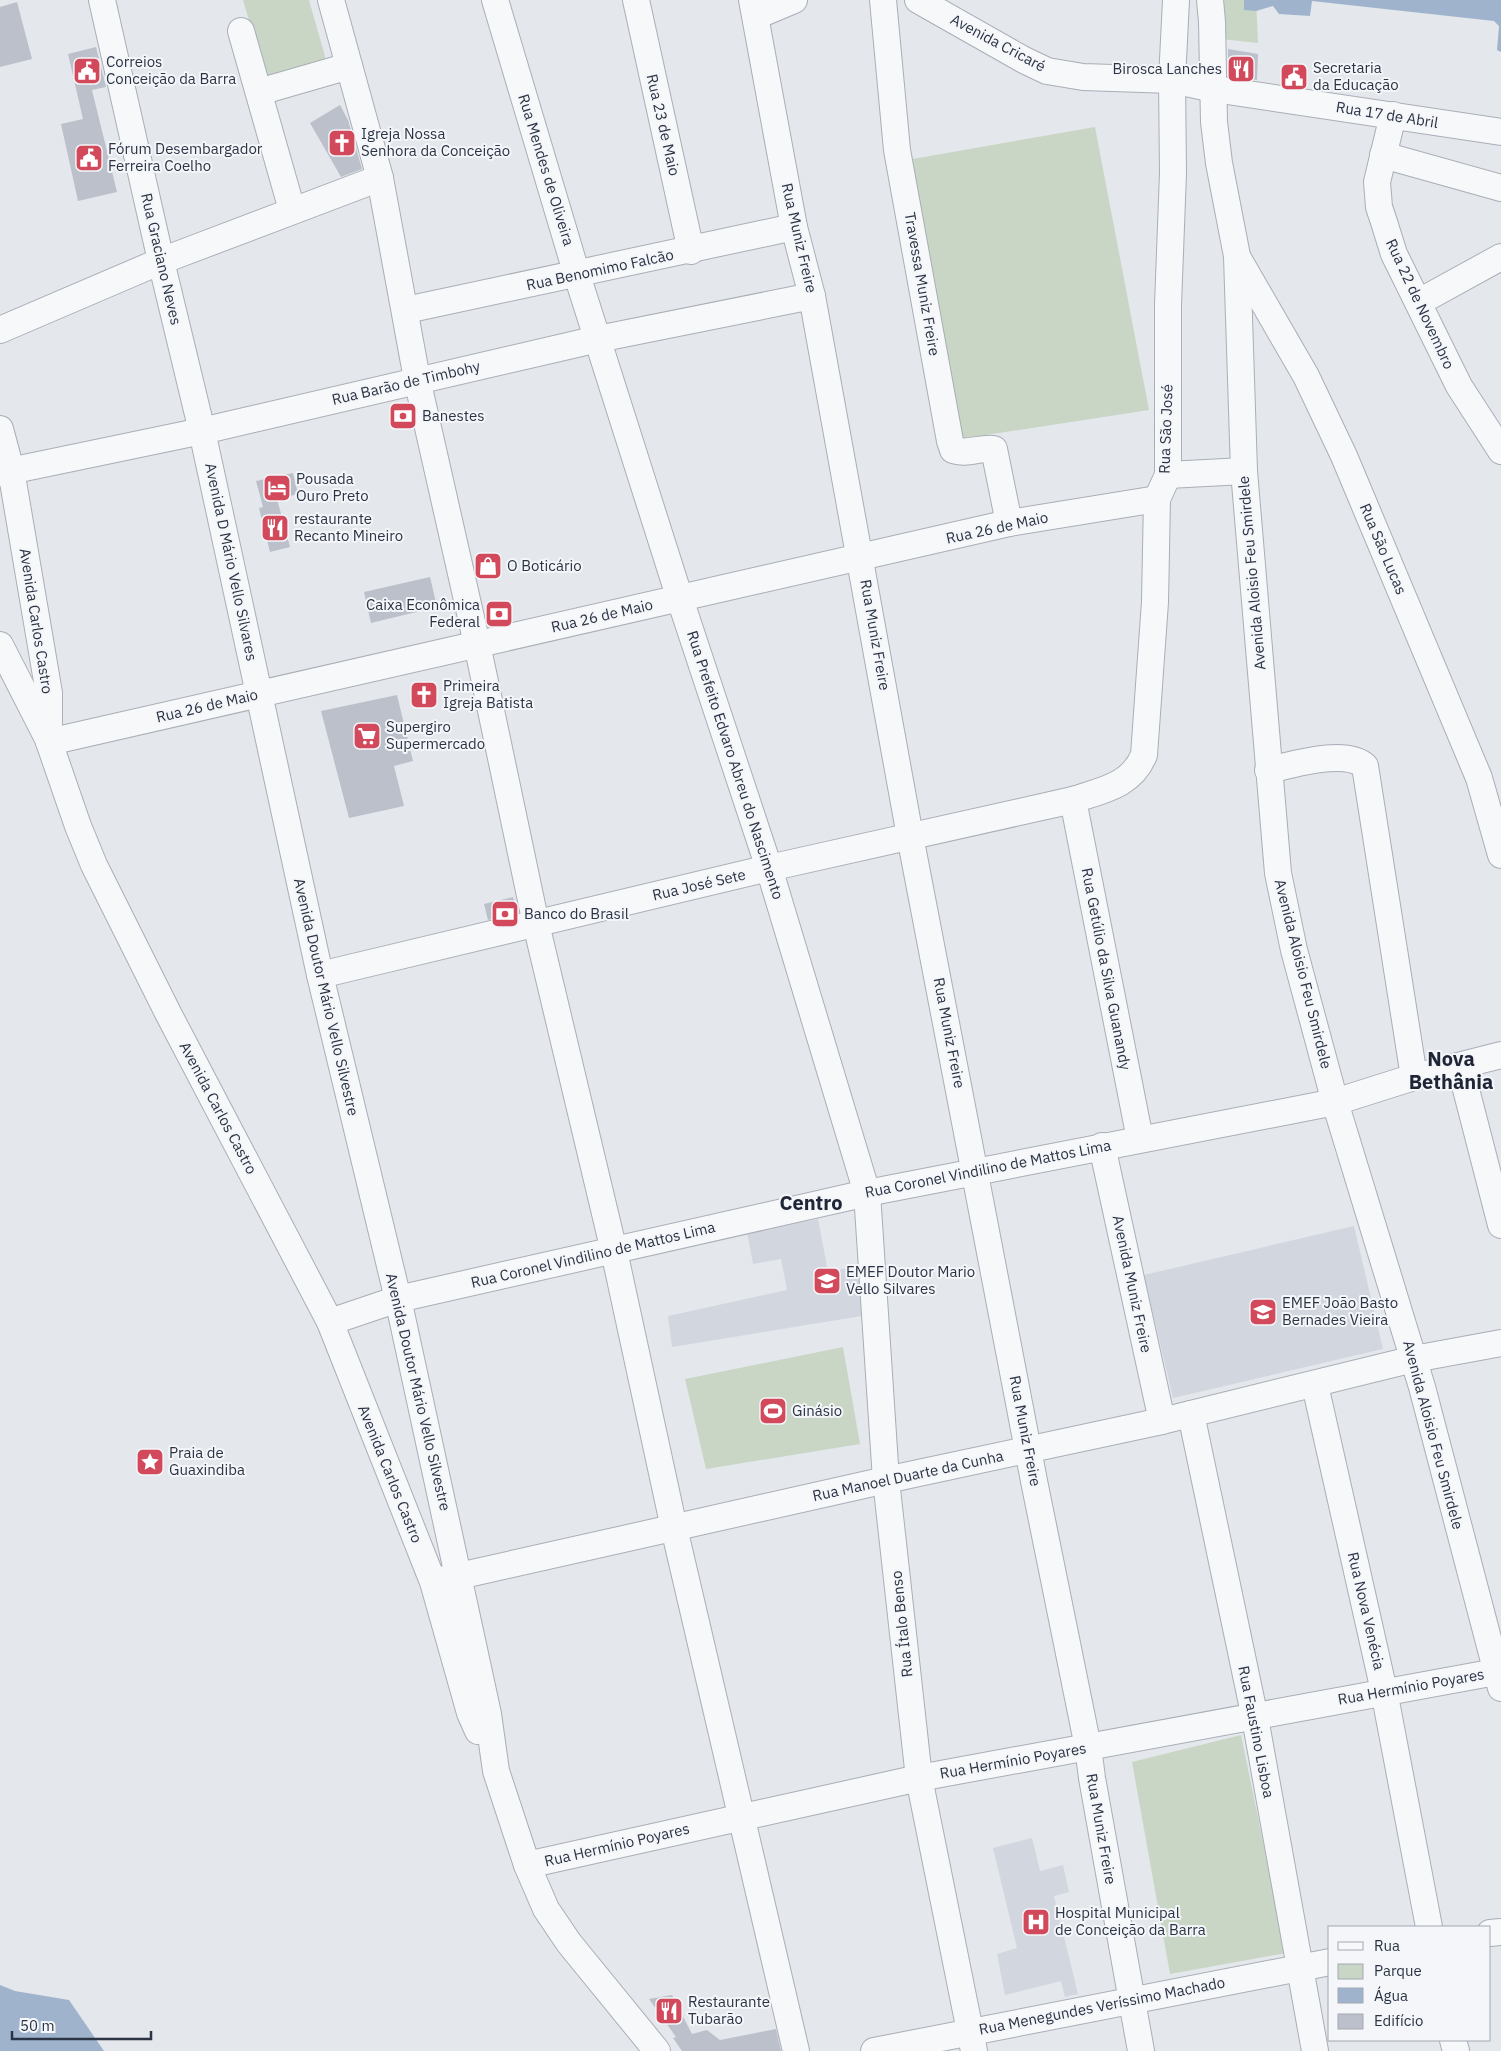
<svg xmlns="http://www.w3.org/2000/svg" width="1501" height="2051" font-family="'IBM Plex Sans',sans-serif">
<rect width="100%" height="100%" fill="#e4e7ec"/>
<!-- built -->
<g fill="#d2d6de">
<path d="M818,1219L828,1272L865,1265L874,1314L672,1347L668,1316L787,1290L781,1259L753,1264L747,1232Z"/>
<path d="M1354,1226L1383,1349L1173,1398L1144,1275Z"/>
<path d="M1032,1838L1040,1871L1063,1865L1069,1892L1054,1896L1078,1994L1065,1997L1061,1981L1005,1995L997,1954L1017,1948L993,1848Z"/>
</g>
<!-- green -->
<g fill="#c9d6c5">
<path d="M243,0H309L326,60L266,78Z"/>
<path d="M1220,0H1256L1258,43L1221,39Z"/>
<path d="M1095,127L1149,410L960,439L907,160Z"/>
<path d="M843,1347L860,1444L706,1469L685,1379Z"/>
<path d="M1241,1735L1286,1953L1170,1974L1132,1762Z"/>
</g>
<!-- water -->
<g fill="#9fb4cc">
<path d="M1244,0H1501V52L1497,50L1499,26L1494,21L1312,1L1310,16L1279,14L1273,6L1256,11L1244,10Z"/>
<path d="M0,1985L15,1991L69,2000L104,2051H0Z"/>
</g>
<!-- building -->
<g fill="#bbc0ca">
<path d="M17,2L32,59L0,67V7Z"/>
<path d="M96,47L106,87L92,90L117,192L78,201L61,124L83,119L68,54Z"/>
<path d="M1228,49L1258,54L1257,80L1228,76Z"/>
<path d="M340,105L348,120L362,169L341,177L310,123Z"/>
<path d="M293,473L298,494L277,499L290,547L270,552L259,508L263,507L256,481Z"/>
<path d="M430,577L437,607L371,623L364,592Z"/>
<path d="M397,695L413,761L394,766L404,806L349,818L321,711Z"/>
<path d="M513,897L517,913L488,920L484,904Z"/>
<path d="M672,1995L692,2034L707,2030L720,2040L776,2029L781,2051H682L673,2038L676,2037L649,1999Z"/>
</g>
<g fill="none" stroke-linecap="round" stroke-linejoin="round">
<defs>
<g id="minor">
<path d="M102,0L161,261L202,431L320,975L398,1299L488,1714L496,1771L527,1865L546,1909L569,1943L657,2051"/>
<path d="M331,0L380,178L417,379L477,644L536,924L614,1251L674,1528L796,2051"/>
<path d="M495,0L577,275L680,599L769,868L867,1193L886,1480L919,1778L974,2051"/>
<path d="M636,0L691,251"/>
<path d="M752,0L794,227L812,296L910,836L1034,1481L1088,1747L1092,1778L1141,2051"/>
<path d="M883,0L897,150L950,441L953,450C967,455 980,447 994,449L1009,523"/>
<path d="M918,0L1024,60L1047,71L1083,77L1172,80L1214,89L1501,132"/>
<path d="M1210,0L1212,22L1214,122L1219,163L1237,256L1244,471L1278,873L1294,950L1335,1102L1422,1387L1501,1688"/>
<path d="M756,16L794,0"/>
<path d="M241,31L292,210"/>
<path d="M259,92L349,66"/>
<path d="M1393,115L1377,182L1379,207L1384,222L1394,254L1459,386L1501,451"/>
<path d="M1383,155L1501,188"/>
<path d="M1239,260L1306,376L1344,456L1479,778L1501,855"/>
<path d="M1419,302L1501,257"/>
<path d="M406,310L794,227"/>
<path d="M0,330L161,261L380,178"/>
<path d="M0,429L11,470L49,693V742L78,826L94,865L169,1015L330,1322L433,1582L470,1713L478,1731"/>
<path d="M0,473L202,431L598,339L812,296"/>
<path d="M1168,475L1244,471"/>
<path d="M0,645L47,737"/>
<path d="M49,742L1009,523L1157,499"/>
<path d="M1268,770C1292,765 1346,748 1365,766L1414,1077"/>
<path d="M1073,800L1140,1139"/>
<path d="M320,975L769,868L1073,800C1103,790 1131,786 1144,755L1155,602L1157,499L1168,475V305L1173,173L1172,80L1176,0"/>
<path d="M1460,1066L1501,1225"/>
<path d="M1102,1146L1162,1421"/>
<path d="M330,1322L398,1299L867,1193L1335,1102L1414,1077L1501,1055"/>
<path d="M1315,1385L1384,1691L1429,1927"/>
<path d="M1191,1414L1255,1718L1315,2051"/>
<path d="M441,1580L886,1480L1162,1421L1414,1359L1501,1343"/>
<path d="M527,1865L919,1778L1501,1671"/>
<path d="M1490,1933L1501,1932"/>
<path d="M1453,2040L1456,2051"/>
<path d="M874,2051L1330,1962"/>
</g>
</defs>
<!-- minor casing -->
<use href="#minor" stroke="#a9aeb7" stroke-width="28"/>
<!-- minor -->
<use href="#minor" stroke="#f7f8fa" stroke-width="26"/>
</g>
<!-- icons -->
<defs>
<symbol id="restaurant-square" viewBox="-11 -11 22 22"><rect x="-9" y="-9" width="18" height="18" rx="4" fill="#d1495b" stroke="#f4f6f9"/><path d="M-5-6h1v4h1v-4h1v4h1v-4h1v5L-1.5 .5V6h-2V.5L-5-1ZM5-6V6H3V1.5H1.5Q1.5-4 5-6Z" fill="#fff"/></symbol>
<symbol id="civic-square" viewBox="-11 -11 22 22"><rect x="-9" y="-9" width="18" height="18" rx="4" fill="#d1495b" stroke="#f4f6f9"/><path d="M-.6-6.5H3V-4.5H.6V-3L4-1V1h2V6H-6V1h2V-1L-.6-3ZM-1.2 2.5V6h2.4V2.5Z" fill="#fff"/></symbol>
<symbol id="church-square" viewBox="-11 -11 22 22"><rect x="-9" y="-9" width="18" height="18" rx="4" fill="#d1495b" stroke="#f4f6f9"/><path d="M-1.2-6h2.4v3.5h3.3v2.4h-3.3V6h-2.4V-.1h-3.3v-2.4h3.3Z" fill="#fff"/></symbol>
<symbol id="bank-square" viewBox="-11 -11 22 22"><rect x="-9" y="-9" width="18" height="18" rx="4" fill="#d1495b" stroke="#f4f6f9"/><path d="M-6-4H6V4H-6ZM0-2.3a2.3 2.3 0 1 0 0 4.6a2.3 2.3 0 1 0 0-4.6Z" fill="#fff"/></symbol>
<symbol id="hotel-square" viewBox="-11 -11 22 22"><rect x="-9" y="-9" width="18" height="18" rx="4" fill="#d1495b" stroke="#f4f6f9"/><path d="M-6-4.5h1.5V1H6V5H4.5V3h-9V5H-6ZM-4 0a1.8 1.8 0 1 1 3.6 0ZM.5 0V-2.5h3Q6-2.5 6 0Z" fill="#fff"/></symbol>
<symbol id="shop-square" viewBox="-11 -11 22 22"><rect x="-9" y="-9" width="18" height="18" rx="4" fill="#d1495b" stroke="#f4f6f9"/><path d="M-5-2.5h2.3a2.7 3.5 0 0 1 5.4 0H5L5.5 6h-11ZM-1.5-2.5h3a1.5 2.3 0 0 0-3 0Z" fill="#fff"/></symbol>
<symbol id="supermarket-square" viewBox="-11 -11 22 22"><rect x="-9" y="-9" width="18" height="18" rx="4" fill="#d1495b" stroke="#f4f6f9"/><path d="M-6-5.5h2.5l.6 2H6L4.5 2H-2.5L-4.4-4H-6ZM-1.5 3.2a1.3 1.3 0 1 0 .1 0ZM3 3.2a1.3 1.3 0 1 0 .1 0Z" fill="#fff"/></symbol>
<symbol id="school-square" viewBox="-11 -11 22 22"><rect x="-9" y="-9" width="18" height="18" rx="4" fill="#d1495b" stroke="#f4f6f9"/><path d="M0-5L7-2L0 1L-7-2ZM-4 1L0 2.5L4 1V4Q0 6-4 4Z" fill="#fff"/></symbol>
<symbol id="stadium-square" viewBox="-11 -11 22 22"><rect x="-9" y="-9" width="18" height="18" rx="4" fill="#d1495b" stroke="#f4f6f9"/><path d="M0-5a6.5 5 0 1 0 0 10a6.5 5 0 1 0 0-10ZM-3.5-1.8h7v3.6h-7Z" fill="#fff"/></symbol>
<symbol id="sight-square" viewBox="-11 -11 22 22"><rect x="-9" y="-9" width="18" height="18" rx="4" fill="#d1495b" stroke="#f4f6f9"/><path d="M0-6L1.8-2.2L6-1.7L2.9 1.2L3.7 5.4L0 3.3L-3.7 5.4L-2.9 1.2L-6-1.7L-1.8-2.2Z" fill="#fff"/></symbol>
<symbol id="hospital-square" viewBox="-11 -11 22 22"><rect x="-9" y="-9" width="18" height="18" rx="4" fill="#d1495b" stroke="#f4f6f9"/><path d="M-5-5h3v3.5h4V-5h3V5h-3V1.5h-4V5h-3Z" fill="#fff"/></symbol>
</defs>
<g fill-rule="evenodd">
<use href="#restaurant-square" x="1225" y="53" width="32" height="32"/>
<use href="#civic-square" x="71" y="55" width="32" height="32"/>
<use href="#civic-square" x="1278" y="61" width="32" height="32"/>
<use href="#church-square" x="326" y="127" width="32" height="32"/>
<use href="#civic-square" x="73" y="142" width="32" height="32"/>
<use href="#bank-square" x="387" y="400" width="32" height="32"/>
<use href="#hotel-square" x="261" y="472" width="32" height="32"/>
<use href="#restaurant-square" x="259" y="512" width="32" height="32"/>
<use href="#shop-square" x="472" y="550" width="32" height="32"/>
<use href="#bank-square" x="483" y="598" width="32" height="32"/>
<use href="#church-square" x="408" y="679" width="32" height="32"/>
<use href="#supermarket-square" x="351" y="720" width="32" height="32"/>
<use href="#bank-square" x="489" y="898" width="32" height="32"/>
<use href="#school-square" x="811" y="1265" width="32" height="32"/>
<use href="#school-square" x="1247" y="1296" width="32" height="32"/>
<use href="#stadium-square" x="757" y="1395" width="32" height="32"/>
<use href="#sight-square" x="134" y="1446" width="32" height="32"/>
<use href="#hospital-square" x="1020" y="1906" width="32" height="32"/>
<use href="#restaurant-square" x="653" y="1995" width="32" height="32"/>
</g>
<g text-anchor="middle" stroke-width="4" stroke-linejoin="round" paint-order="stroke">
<!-- street labels -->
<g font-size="15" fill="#2b3445" stroke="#f4f6f9">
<text transform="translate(998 43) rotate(28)" y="5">Avenida Cricaré</text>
<text transform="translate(1387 115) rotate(9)" y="5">Rua 17 de Abril</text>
<text transform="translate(663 125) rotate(77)" y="5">Rua 23 de Maio</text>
<text transform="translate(546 170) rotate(73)" y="5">Rua Mendes de Oliveira</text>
<text transform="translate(799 238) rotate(77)" y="5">Rua Muniz Freire</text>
<text transform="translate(161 259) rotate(77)" y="5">Rua Graciano Neves</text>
<text transform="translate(600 270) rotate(-12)" y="5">Rua Benomimo Falcão</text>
<text transform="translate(922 284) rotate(80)" y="5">Travessa Muniz Freire</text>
<text transform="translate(1420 304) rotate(65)" y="5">Rua 22 de Novembro</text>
<text transform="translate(406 383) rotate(-13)" y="5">Rua Barão de Timbohy</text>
<text transform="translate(1166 429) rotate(-88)" y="5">Rua São José</text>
<text transform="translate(997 528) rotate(-12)" y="5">Rua 26 de Maio</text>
<text transform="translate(1383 549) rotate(67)" y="5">Rua São Lucas</text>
<text transform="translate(231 562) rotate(78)" y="5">Avenida D Mário Vello Silvares</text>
<text transform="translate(1252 573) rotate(-95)" y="5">Avenida Aloisio Feu Smirdele</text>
<text transform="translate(602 616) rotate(-13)" y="5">Rua 26 de Maio</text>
<text transform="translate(36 621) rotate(81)" y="5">Avenida Carlos Castro</text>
<text transform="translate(875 635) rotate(80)" y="5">Rua Muniz Freire</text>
<text transform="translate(207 706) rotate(-13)" y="5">Rua 26 de Maio</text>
<text transform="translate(735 765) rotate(72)" y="5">Rua Prefeito Edvaro Abreu do Nascimento</text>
<text transform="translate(699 885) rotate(-13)" y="5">Rua José Sete</text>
<text transform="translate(1106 969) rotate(79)" y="5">Rua Getúlio da Silva Guanandy</text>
<text transform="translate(1303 974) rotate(76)" y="5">Avenida Aloisio Feu Smirdele</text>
<text transform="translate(326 997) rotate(77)" y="5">Avenida Doutor Mário Vello Silvestre</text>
<text transform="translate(949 1033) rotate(79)" y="5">Rua Muniz Freire</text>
<text transform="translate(218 1108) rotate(62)" y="5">Avenida Carlos Castro</text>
<text transform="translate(988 1169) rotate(-11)" y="5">Rua Coronel Vindilino de Mattos Lima</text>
<text transform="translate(593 1255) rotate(-13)" y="5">Rua Coronel Vindilino de Mattos Lima</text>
<text transform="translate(1132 1284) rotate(78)" y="5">Avenida Muniz Freire</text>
<text transform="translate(418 1392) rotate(77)" y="5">Avenida Doutor Mário Vello Silvestre</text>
<text transform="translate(1025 1431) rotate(79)" y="5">Rua Muniz Freire</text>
<text transform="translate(1433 1435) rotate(75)" y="5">Avenida Aloisio Feu Smirdele</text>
<text transform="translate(390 1474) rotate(68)" y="5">Avenida Carlos Castro</text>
<text transform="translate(908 1476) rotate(-12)" y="5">Rua Manoel Duarte da Cunha</text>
<text transform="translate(1366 1611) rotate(77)" y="5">Rua Nova Venécia</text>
<text transform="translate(902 1624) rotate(-96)" y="5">Rua Ítalo Benso</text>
<text transform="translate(1411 1687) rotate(-10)" y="5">Rua Hermínio Poyares</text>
<text transform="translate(1256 1732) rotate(79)" y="5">Rua Faustino Lisboa</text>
<text transform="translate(1013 1761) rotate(-10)" y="5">Rua Hermínio Poyares</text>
<text transform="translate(1101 1829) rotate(80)" y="5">Rua Muniz Freire</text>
<text transform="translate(617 1845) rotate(-13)" y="5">Rua Hermínio Poyares</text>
<text transform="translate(1102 2006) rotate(-11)" y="5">Rua Menegundes Veríssimo Machado</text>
</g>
<!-- poi labels -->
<g font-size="15" fill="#2b3445" stroke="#f4f6f9" text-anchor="start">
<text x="106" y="67">Correios<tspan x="106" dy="17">Conceição da Barra</tspan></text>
<text x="1313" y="73">Secretaria<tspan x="1313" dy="17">da Educação</tspan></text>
<text x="1222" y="74" text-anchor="end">Birosca Lanches</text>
<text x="361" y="139">Igreja Nossa<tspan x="361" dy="17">Senhora da Conceição</tspan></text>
<text x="108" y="154">Fórum Desembargador<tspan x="108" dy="17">Ferreira Coelho</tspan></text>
<text x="422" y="421">Banestes</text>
<text x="296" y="484">Pousada<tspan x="296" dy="17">Ouro Preto</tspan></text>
<text x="294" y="524">restaurante<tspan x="294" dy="17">Recanto Mineiro</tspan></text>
<text x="507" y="571">O Boticário</text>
<text x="480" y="610" text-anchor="end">Caixa Econômica<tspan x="480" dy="17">Federal</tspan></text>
<text x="443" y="691">Primeira<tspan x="443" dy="17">Igreja Batista</tspan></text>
<text x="386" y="732">Supergiro<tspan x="386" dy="17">Supermercado</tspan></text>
<text x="524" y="919">Banco do Brasil</text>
<text x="846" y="1277">EMEF Doutor Mario<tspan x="846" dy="17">Vello Silvares</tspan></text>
<text x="1282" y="1308">EMEF João Basto<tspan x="1282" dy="17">Bernades Vieira</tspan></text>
<text x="792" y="1416">Ginásio</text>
<text x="169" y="1458">Praia de<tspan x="169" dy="17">Guaxindiba</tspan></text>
<text x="1055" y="1918">Hospital Municipal<tspan x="1055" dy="17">de Conceição da Barra</tspan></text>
<text x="688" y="2007">Restaurante<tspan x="688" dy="17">Tubarão</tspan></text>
</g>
<!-- district labels -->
<g font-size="20" font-weight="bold" fill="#1d2536" stroke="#f4f6f9">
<text x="1451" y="1066">Nova<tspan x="1451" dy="23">Bethânia</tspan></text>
<text x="811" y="1210">Centro</text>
</g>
</g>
<!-- legend -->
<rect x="1328" y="1926" width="162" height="115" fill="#f4f6f9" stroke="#a4a8b1"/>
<rect x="1338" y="1942" width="25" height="8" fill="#f7f8fa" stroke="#a4a8b1"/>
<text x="1374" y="1951" font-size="15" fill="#2b3445">Rua</text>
<rect x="1338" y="1964" width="25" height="15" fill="#c9d6c5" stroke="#a4a8b1"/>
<text x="1374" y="1976" font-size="15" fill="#2b3445">Parque</text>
<rect x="1338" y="1988" width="25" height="15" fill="#9fb4cc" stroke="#a4a8b1"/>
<text x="1374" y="2001" font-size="15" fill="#2b3445">Água</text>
<rect x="1338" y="2014" width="25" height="15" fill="#bbc0ca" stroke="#a4a8b1"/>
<text x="1374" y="2026" font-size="15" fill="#2b3445">Edifício</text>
<!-- scale -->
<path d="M12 2031v8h139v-8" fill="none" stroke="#2b3445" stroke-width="2.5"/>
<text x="20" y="2031" font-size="15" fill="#2b3445" stroke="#f4f6f9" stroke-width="4" paint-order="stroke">50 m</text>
</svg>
